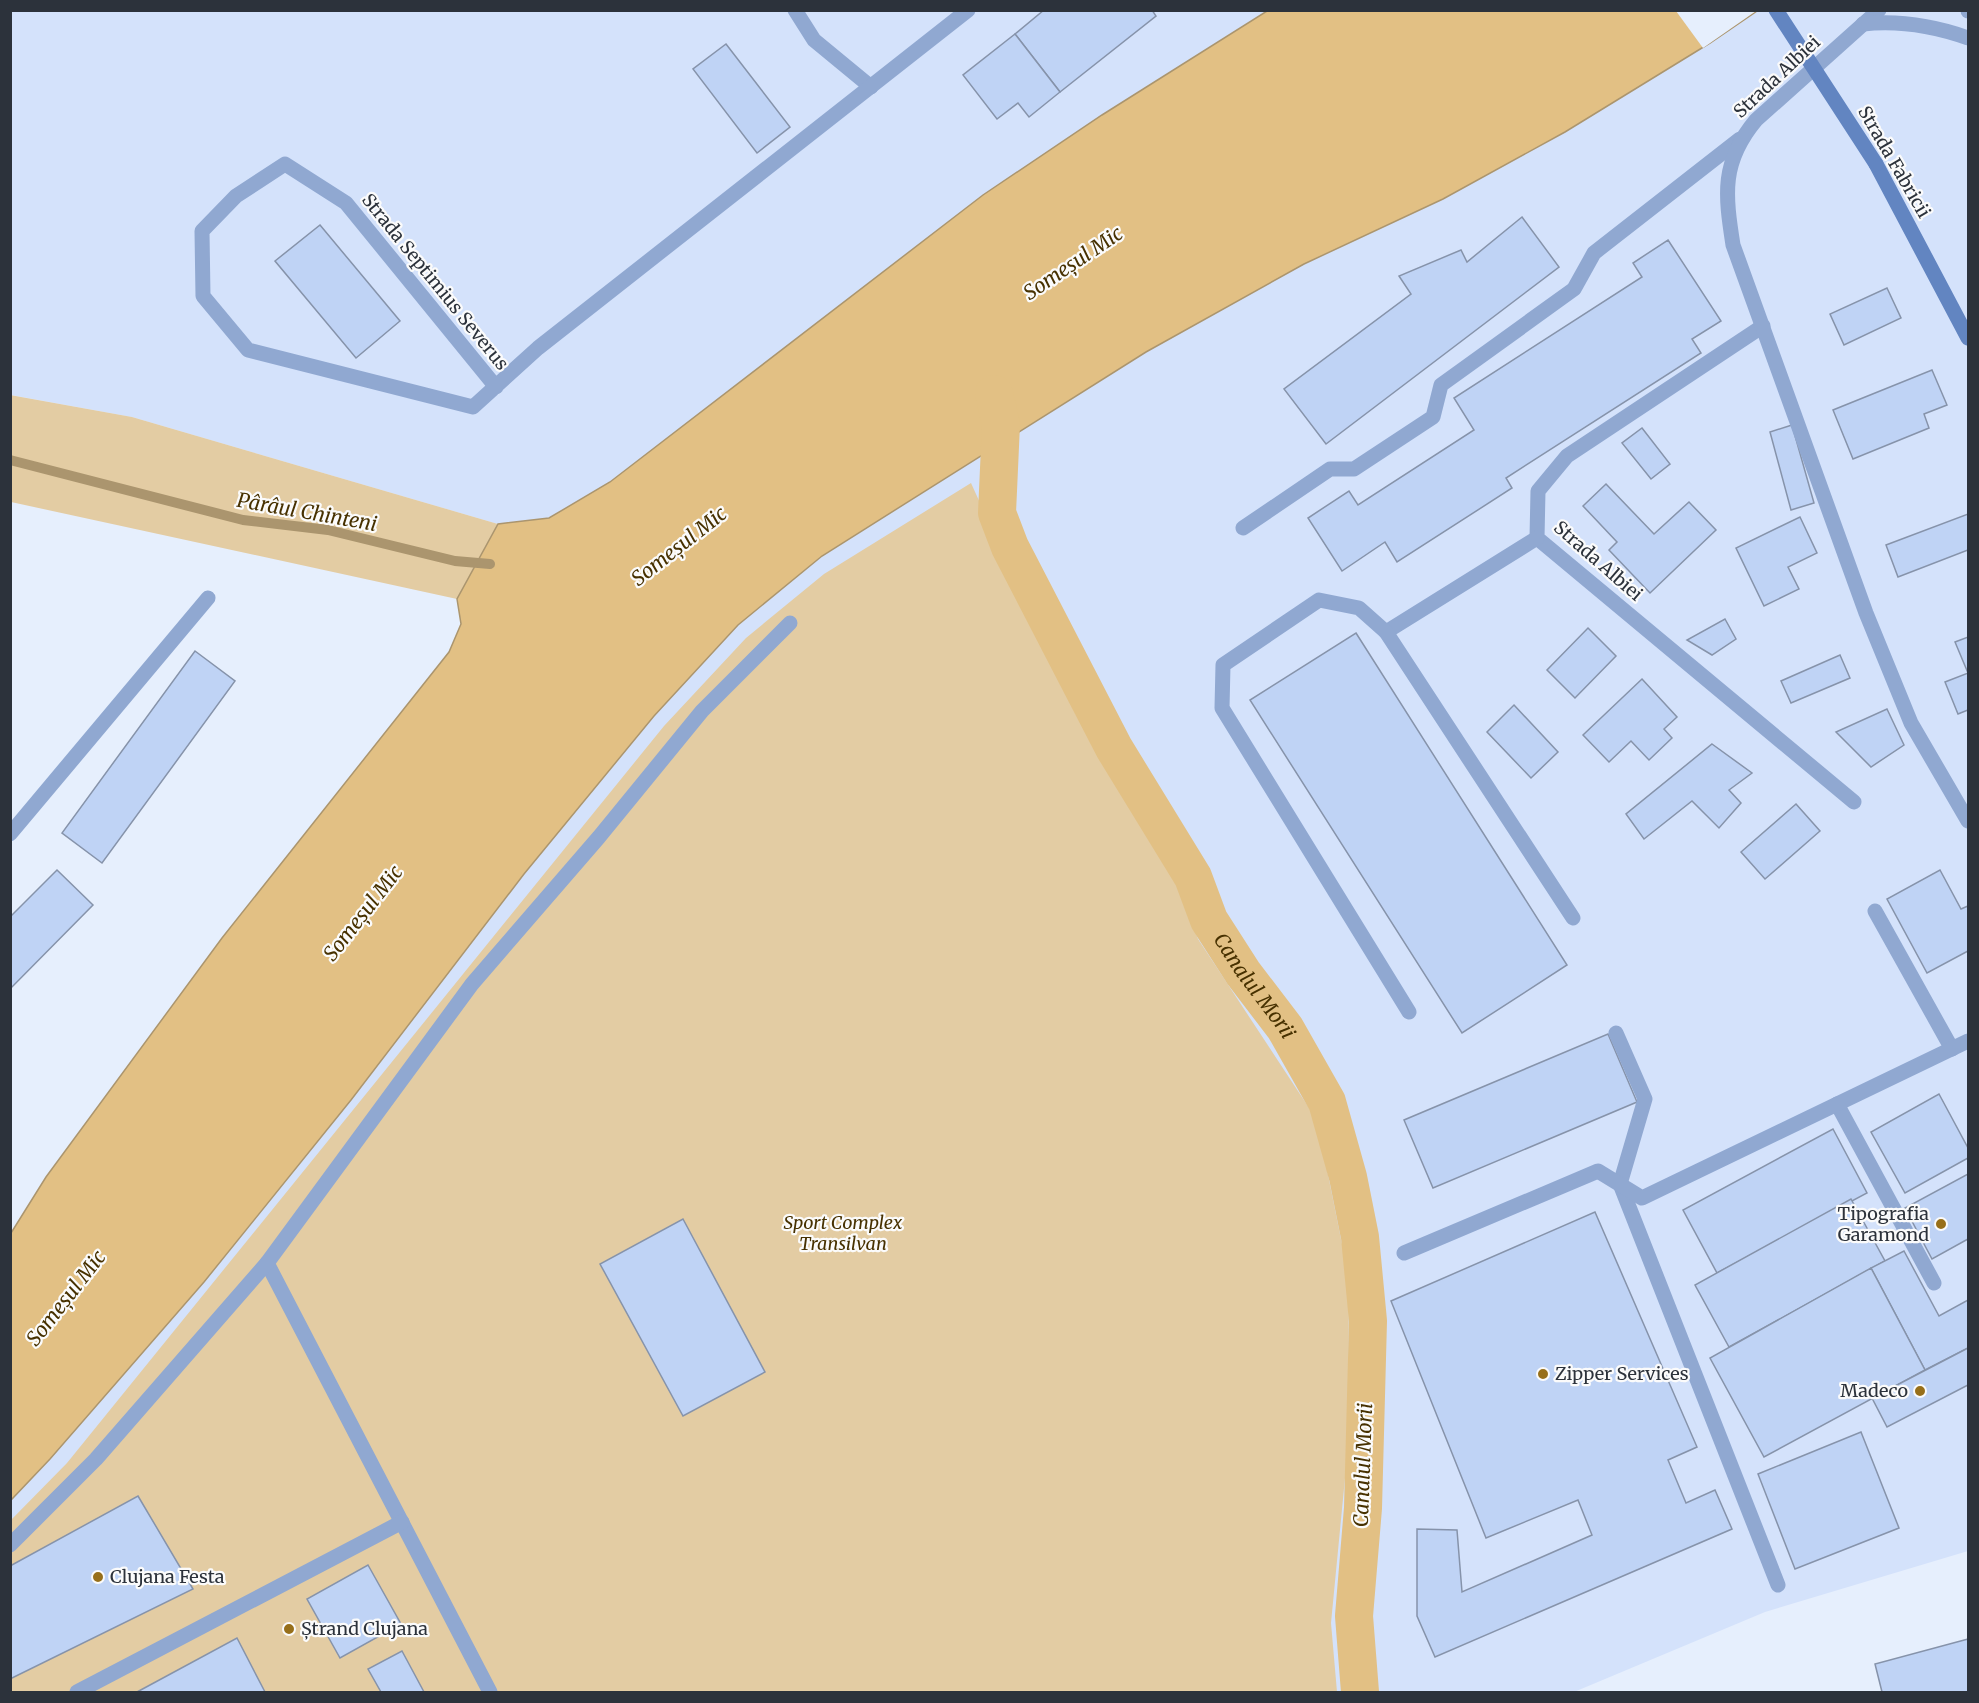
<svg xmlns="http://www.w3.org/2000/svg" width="1979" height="1703" font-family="Merriweather,serif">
<rect width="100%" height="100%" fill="#e6effd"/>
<!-- built -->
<g fill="#d4e2fb">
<path d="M10,11H1267L1102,115L983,195L610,482L549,518L498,524L132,417L11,395Z"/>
<path d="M1757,11H1968V1551L1765,1612L1574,1692H11V1500L50,1459L351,1100L524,874L654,716L738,625L822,556L1146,352L1304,264L1443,199L1565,132L1710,43Z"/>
</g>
<!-- green -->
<g fill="#e3cca3">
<path d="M10,395L132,417L498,524L457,599L11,502Z"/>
<path d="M971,483L1076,715L1180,889L1198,939L1317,1120L1349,1279L1348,1447L1331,1623L1337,1692H11V1520L67,1463L664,726L746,638L824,574Z"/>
</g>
<!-- water -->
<path fill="#e2c084" stroke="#ab956e" stroke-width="1.5" d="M1267,11H1757L1710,43L1565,132L1443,199L1304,264L1146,352L822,556L738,625L654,716L524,874L351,1100L204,1282L50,1459L11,1500V1233L46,1177L222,938L449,652L461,624L457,599L498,524L549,518L610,482L983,195L1102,115Z"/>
<!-- pier -->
<path fill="#e6effd" d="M1676,11H1756L1703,48Z"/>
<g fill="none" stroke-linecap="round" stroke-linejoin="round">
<!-- stream -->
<path stroke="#ab956e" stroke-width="10" d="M10,460L243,520L328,530L455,561L490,564"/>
<!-- canal -->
<path stroke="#e2c084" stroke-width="38" id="s1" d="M994,394L1001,424L997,513L1010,547L1114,748L1193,877L1209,920L1243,973L1285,1028L1327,1102L1348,1177L1360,1237L1368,1321L1363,1508L1354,1616L1360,1692"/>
</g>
<!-- building -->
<g fill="#bfd3f5" stroke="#8693aa" stroke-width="1.5">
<path d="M1044,10H1152L1156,16L1060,92L1015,34Z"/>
<path d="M1015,34L1060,92L1029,117L1018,103L997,119L963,75Z"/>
<path d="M726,44L790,127L757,153L693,69Z"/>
<path d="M1522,217L1559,267L1326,444L1284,389L1411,294L1399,276L1461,250L1467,262Z"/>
<path d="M320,225L400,321L356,358L275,261Z"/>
<path d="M1668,240L1721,321L1692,339L1701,353L1506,478L1512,488L1397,562L1385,542L1342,571L1308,518L1349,491L1358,505L1474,430L1454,398L1642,277L1633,263Z"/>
<path d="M1887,288L1901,318L1844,345L1830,314Z"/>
<path d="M1932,370L1947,405L1924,414L1929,428L1853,459L1833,410Z"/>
<path d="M1792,425L1814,503L1791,510L1770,432Z"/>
<path d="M1642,428L1670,464L1651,479L1622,443Z"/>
<path d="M1606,484L1654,534L1689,502L1716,530L1650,593L1609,550L1617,542L1583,506Z"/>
<path d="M1968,514V550L1898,577L1886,545Z"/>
<path d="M1800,517L1817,553L1788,567L1799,589L1764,606L1736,548Z"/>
<path d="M1725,619L1736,639L1712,655L1687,640Z"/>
<path d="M1588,628L1616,656L1575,698L1547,670Z"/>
<path d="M1356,633L1567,965L1462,1033L1250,700Z"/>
<path d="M1968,637V673L1955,642Z"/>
<path d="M195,651L235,681L102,863L62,833Z"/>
<path d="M1840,655L1850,678L1791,703L1781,681Z"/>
<path d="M1968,673V710L1958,714L1945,682Z"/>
<path d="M1642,679L1677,717L1664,729L1672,738L1649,760L1631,741L1609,762L1583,735Z"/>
<path d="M1514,705L1558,752L1531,778L1487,732Z"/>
<path d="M1887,709L1904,745L1871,767L1836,732Z"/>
<path d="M1712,744L1752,773L1729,790L1741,803L1719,828L1692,801L1644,839L1626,814Z"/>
<path d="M1796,804L1820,831L1765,879L1741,852Z"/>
<path d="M57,870L93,905L10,989V917Z"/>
<path d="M1940,870L1961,909L1968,906V951L1927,973L1887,899Z"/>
<path d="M1608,1034L1637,1102L1433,1188L1404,1120Z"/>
<path d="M1939,1094L1968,1148V1158L1905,1193L1871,1132Z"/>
<path d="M1833,1129L1867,1193L1717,1273L1683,1210Z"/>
<path d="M1968,1174V1239L1932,1259L1905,1208Z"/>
<path d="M1851,1199L1885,1261L1729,1347L1695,1285Z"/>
<path d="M1595,1212L1697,1447L1668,1460L1686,1503L1715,1490L1732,1529L1435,1657L1417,1616V1529L1457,1530L1462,1592L1592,1535L1578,1500L1486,1538L1391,1301Z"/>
<path d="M683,1219L765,1372L683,1416L600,1264Z"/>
<path d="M1904,1251L1939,1316L1968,1300V1348L1925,1370L1871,1268Z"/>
<path d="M1871,1268L1925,1370L1764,1457L1710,1358Z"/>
<path d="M1968,1348V1385L1887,1427L1872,1398Z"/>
<path d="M1861,1432L1899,1528L1795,1569L1758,1474Z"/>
<path d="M138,1496L193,1589L10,1679V1566Z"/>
<path d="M368,1565L401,1624L340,1658L307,1599Z"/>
<path d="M237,1638L265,1692H137Z"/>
<path d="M1968,1639V1692H1882L1875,1664Z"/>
<path d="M402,1651L424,1692H381L368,1669Z"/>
</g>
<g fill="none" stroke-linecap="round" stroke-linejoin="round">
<!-- lane -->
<g stroke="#90a8d1" stroke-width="15">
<path d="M795,10L814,40L871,87"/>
<path d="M1763,326L1567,456L1538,491L1537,538L1854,802"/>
<path d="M496,387L346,203L285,164L236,196L202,231L203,296L248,350L473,407L538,348L968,10"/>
<path d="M1243,528L1330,469H1354L1433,417L1441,385L1574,289L1594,253L1740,139"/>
<path d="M1386,632L1537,538"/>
<path d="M1875,911L1952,1049"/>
<path d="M1409,1012L1222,708L1223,665L1319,600L1359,608L1386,632L1573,918"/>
<path d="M1616,1033L1645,1099L1620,1184L1778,1585"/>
<path d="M1837,1104L1934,1283"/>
<path d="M1404,1253L1598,1171L1642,1198L1968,1041"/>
<path d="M267,1263L490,1692"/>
<path d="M10,1545L96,1459L267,1263L472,984L599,837L702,711L790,623"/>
<path d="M77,1692L402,1522"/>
</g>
<!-- street -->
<g stroke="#90a8d1" stroke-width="15">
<path d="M1879,10L1756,120C1721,162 1725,194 1733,245L1866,613L1911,723L1968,821"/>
<path d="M1968,10V11"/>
<path d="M1863,24C1900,20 1934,26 1968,38"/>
<path d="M10,834L208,598"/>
</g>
<!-- secondary -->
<path stroke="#6285c1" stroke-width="15" d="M1876,164L1968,338"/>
<!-- secondary-bridge -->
<path stroke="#6285c1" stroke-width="15" d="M1776,10L1876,164"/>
</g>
<!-- markers -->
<g fill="#976f1a" stroke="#fbfbfb" stroke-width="2">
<circle cx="1941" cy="1224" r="6"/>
<circle cx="1543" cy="1374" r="6"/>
<circle cx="1920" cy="1391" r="6"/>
<circle cx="98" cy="1577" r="6"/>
<circle cx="289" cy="1629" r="6"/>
</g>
<g text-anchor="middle" stroke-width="4.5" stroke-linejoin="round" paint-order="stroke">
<!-- street labels -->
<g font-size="18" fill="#2c323b" stroke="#fbfbfb">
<text transform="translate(1777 77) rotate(-43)" y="6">Strada Albiei</text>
<text transform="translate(1894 162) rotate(60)" y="6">Strada Fabricii</text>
<text transform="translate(435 282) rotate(51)" y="6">Strada Septimius Severus</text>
<text transform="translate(1598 561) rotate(41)" y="6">Strada Albiei</text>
</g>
<!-- poi labels -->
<g font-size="18" fill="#2c323b" stroke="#fbfbfb" text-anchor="start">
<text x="1929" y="1220" text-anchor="end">Tipografia<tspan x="1929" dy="21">Garamond</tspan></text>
<text x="1555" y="1380">Zipper Services</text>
<text x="1908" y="1397" text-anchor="end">Madeco</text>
<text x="110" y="1583">Clujana Festa</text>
<text x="301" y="1635">Ștrand Clujana</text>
</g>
<!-- park labels -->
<g font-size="18" font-style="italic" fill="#473100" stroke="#fbfbfb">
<text x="843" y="1229">Sport Complex<tspan x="843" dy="21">Transilvan</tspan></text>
</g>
<!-- water labels -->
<g font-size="20" font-style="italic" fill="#473100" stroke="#fbfbfb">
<text transform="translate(1073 263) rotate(-34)" y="7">Someșul Mic</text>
<text transform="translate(307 512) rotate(10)" y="7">Pârâul Chinteni</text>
<text transform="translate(679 546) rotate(-38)" y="7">Someșul Mic</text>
<text transform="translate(363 913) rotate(-52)" y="7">Someșul Mic</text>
<text dy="7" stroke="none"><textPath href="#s1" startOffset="660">Canalul Morii</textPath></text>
<text transform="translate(66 1298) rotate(-52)" y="7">Someșul Mic</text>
<text transform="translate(1363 1465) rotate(-88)" y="7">Canalul Morii</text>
</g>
</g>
<!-- border -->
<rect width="1979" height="1703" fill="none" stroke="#2c323b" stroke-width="24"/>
</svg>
